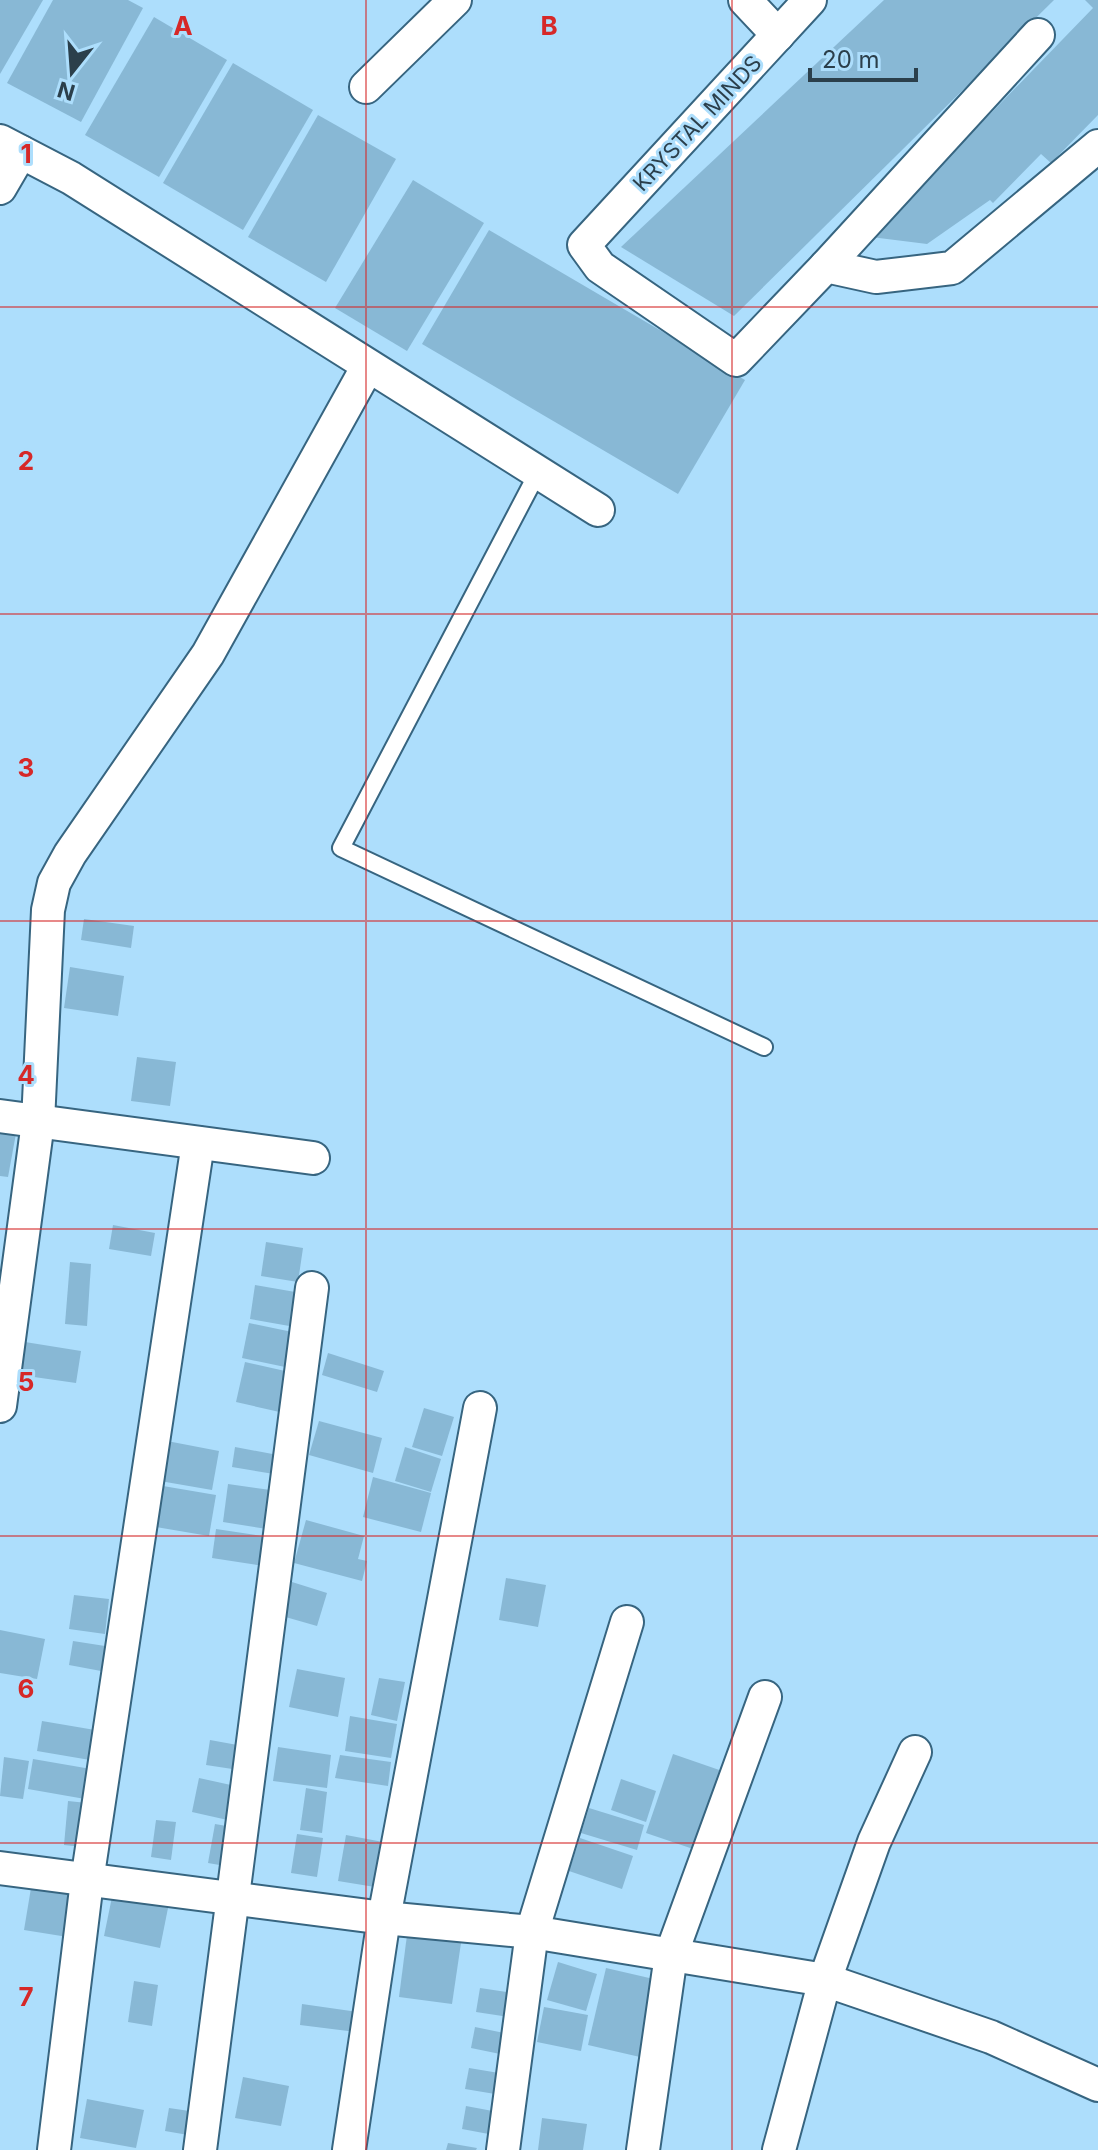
<svg xmlns="http://www.w3.org/2000/svg" width="1098" height="2150" font-family="Inter,sans-serif">
<rect width="100%" height="100%" fill="#addefc"/>
<!-- building -->
<g fill="#88b8d5">
<path d="M0,0H43L0,74Z"/>
<path d="M53,0H128L143,8L81,122L7,83Z"/>
<path d="M884,0H1054L734,316L621,247Z"/>
<path d="M1085,0H1098V115L1051,163L1041,154L993,203L990,200L927,244L871,237L1093,8Z"/>
<path d="M154,17L227,60L159,177L85,135Z"/>
<path d="M233,63L313,110L243,230L163,183Z"/>
<path d="M318,115L396,159L326,282L248,237Z"/>
<path d="M413,180L484,223L407,351L335,308Z"/>
<path d="M489,230L745,380L678,494L422,344Z"/>
<path d="M84,919L134,926L131,948L81,940Z"/>
<path d="M70,967L124,976L118,1016L64,1008Z"/>
<path d="M137,1057L176,1062L170,1106L131,1101Z"/>
<path d="M0,1125L17,1128L8,1177L0,1176Z"/>
<path d="M113,1225L155,1233L151,1256L109,1249Z"/>
<path d="M266,1242L303,1248L298,1282L261,1276Z"/>
<path d="M70,1262L91,1264L87,1326L65,1324Z"/>
<path d="M255,1285L301,1293L295,1327L250,1319Z"/>
<path d="M249,1323L297,1333L290,1368L242,1358Z"/>
<path d="M25,1342L81,1351L76,1383L20,1375Z"/>
<path d="M328,1353L384,1371L377,1392L322,1375Z"/>
<path d="M245,1362L294,1373L284,1413L236,1402Z"/>
<path d="M424,1408L454,1417L442,1456L412,1447Z"/>
<path d="M319,1421L382,1438L373,1473L309,1455Z"/>
<path d="M167,1441L219,1451L212,1490L160,1481Z"/>
<path d="M235,1447L283,1456L280,1475L232,1467Z"/>
<path d="M405,1447L441,1459L431,1492L395,1481Z"/>
<path d="M373,1477L431,1493L421,1532L363,1517Z"/>
<path d="M228,1484L278,1491L273,1530L223,1522Z"/>
<path d="M163,1486L216,1495L209,1536L156,1527Z"/>
<path d="M306,1520L364,1536L358,1559L367,1561L362,1581L294,1563Z"/>
<path d="M216,1529L275,1538L271,1567L212,1558Z"/>
<path d="M506,1578L546,1585L538,1627L499,1620Z"/>
<path d="M292,1582L327,1593L317,1626L282,1616Z"/>
<path d="M74,1595L109,1599L105,1634L69,1629Z"/>
<path d="M0,1630L45,1639L37,1679L0,1673Z"/>
<path d="M73,1641L105,1646L101,1671L69,1665Z"/>
<path d="M297,1669L345,1678L338,1717L289,1707Z"/>
<path d="M379,1678L405,1682L397,1721L371,1715Z"/>
<path d="M350,1716L397,1724L391,1758L345,1751Z"/>
<path d="M42,1721L95,1730L90,1760L37,1751Z"/>
<path d="M210,1740L243,1746L239,1770L206,1765Z"/>
<path d="M278,1747L331,1755L327,1788L273,1781Z"/>
<path d="M673,1754L728,1773L702,1852L646,1833Z"/>
<path d="M340,1755L391,1762L388,1786L335,1778Z"/>
<path d="M4,1757L29,1761L23,1799L0,1796Z"/>
<path d="M33,1759L91,1769L85,1799L28,1789Z"/>
<path d="M199,1778L240,1787L232,1821L192,1812Z"/>
<path d="M621,1779L656,1791L646,1822L611,1810Z"/>
<path d="M306,1788L327,1792L322,1833L300,1830Z"/>
<path d="M68,1801L87,1803L83,1847L64,1845Z"/>
<path d="M589,1808L644,1825L637,1850L581,1833Z"/>
<path d="M156,1820L176,1822L171,1860L151,1857Z"/>
<path d="M215,1824L238,1828L231,1867L208,1863Z"/>
<path d="M297,1834L323,1838L317,1877L291,1873Z"/>
<path d="M346,1835L383,1842L375,1887L338,1881Z"/>
<path d="M580,1838L633,1856L622,1889L569,1871Z"/>
<path d="M31,1888L80,1896L74,1938L24,1930Z"/>
<path d="M112,1897L168,1908L160,1948L104,1936Z"/>
<path d="M407,1935L461,1943L452,2004L399,1997Z"/>
<path d="M558,1962L597,1974L586,2011L547,2000Z"/>
<path d="M606,1968L658,1980L640,2057L588,2045Z"/>
<path d="M134,1981L158,1985L152,2026L128,2022Z"/>
<path d="M480,1988L513,1993L509,2017L476,2012Z"/>
<path d="M302,2004L358,2012L356,2032L300,2025Z"/>
<path d="M544,2007L588,2015L581,2051L537,2042Z"/>
<path d="M475,2027L509,2034L505,2055L471,2048Z"/>
<path d="M469,2068L505,2074L501,2095L465,2089Z"/>
<path d="M243,2077L289,2086L281,2126L235,2118Z"/>
<path d="M87,2099L144,2110L136,2148L80,2138Z"/>
<path d="M466,2106L498,2112L494,2135L462,2129Z"/>
<path d="M169,2108L203,2113L200,2137L165,2131Z"/>
<path d="M542,2118L587,2124L583,2150H538Z"/>
<path d="M448,2143L477,2148L476,2150H446Z"/>
</g>
<g fill="none" stroke-linecap="round" stroke-linejoin="round">
<defs>
<path id="service" d="M538,472L341,848L764,1047"/>
<g id="minor">
<path d="M745,0L778,35"/>
<path d="M810,0L584,245L600,267L736,360L826,266L876,277L952,268L1098,146"/>
<path d="M366,87L455,0"/>
<path d="M0,141L71,178L598,510"/>
<path d="M0,188L21,152"/>
<path d="M826,266L1038,35"/>
<path d="M0,1116L313,1158"/>
<path d="M0,1406L38,1122L48,910L54,883L70,854L208,654L368,366"/>
<path d="M0,1868L384,1918L532,1932L825,1980L991,2037L1098,2085"/>
<path d="M54,2150L87,1881L198,1143"/>
<path d="M200,2150L312,1288"/>
<path d="M349,2150L384,1918L480,1408"/>
<path d="M503,2150L532,1932L627,1622"/>
<path d="M643,2150L671,1955L765,1697"/>
<path d="M779,2150L825,1980L874,1842L915,1752"/>
</g>
</defs>
<!-- service casing -->
<use href="#service" stroke="#376580" stroke-width="20"/>
<!-- minor casing -->
<use href="#minor" stroke="#376580" stroke-width="36"/>
<!-- service -->
<use href="#service" stroke="#fff" stroke-width="16"/>
<!-- minor -->
<use href="#minor" stroke="#fff" stroke-width="32"/>
</g>
<!-- grid -->
<path fill="none" stroke="#d62828" stroke-width="2" stroke-opacity="0.55" d="M366,0V2150M732,0V2150M0,307H1098M0,614H1098M0,921H1098M0,1229H1098M0,1536H1098M0,1843H1098"/>
<g text-anchor="middle" stroke-width="6" stroke-linejoin="round" paint-order="stroke">
<!-- street labels -->
<g font-size="22" fill="#2b3f4b" stroke="#addefc">
<text transform="translate(697 123) rotate(-47)" y="8">KRYSTAL MINDS</text>
</g>
</g>
<g font-size="26" text-anchor="middle" font-weight="bold" fill="#d62828" stroke="#addefc" stroke-width="6" stroke-linejoin="round" paint-order="stroke">
<text x="183" y="35">A</text>
<text x="549" y="35">B</text>
<text x="26" y="163">1</text>
<text x="26" y="470">2</text>
<text x="26" y="777">3</text>
<text x="26" y="1084">4</text>
<text x="26" y="1391">5</text>
<text x="26" y="1698">6</text>
<text x="26" y="2006">7</text>
</g>
<!-- north arrow -->
<g transform="translate(72 72) rotate(197)" stroke="#addefc" stroke-width="6" paint-order="stroke">
<path d="M0-6L14 30L0 20L-14 30Z" fill="#2b3f4b"/>
<text y="-12" font-size="22" font-weight="bold" text-anchor="middle" fill="#2b3f4b">N</text>
</g>
<!-- scale -->
<path d="M810 68v12h106v-12" fill="none" stroke="#2b3f4b" stroke-width="4"/>
<text x="822" y="68" font-size="24" fill="#2b3f4b" stroke="#addefc" stroke-width="6" paint-order="stroke">20 m</text>
</svg>
